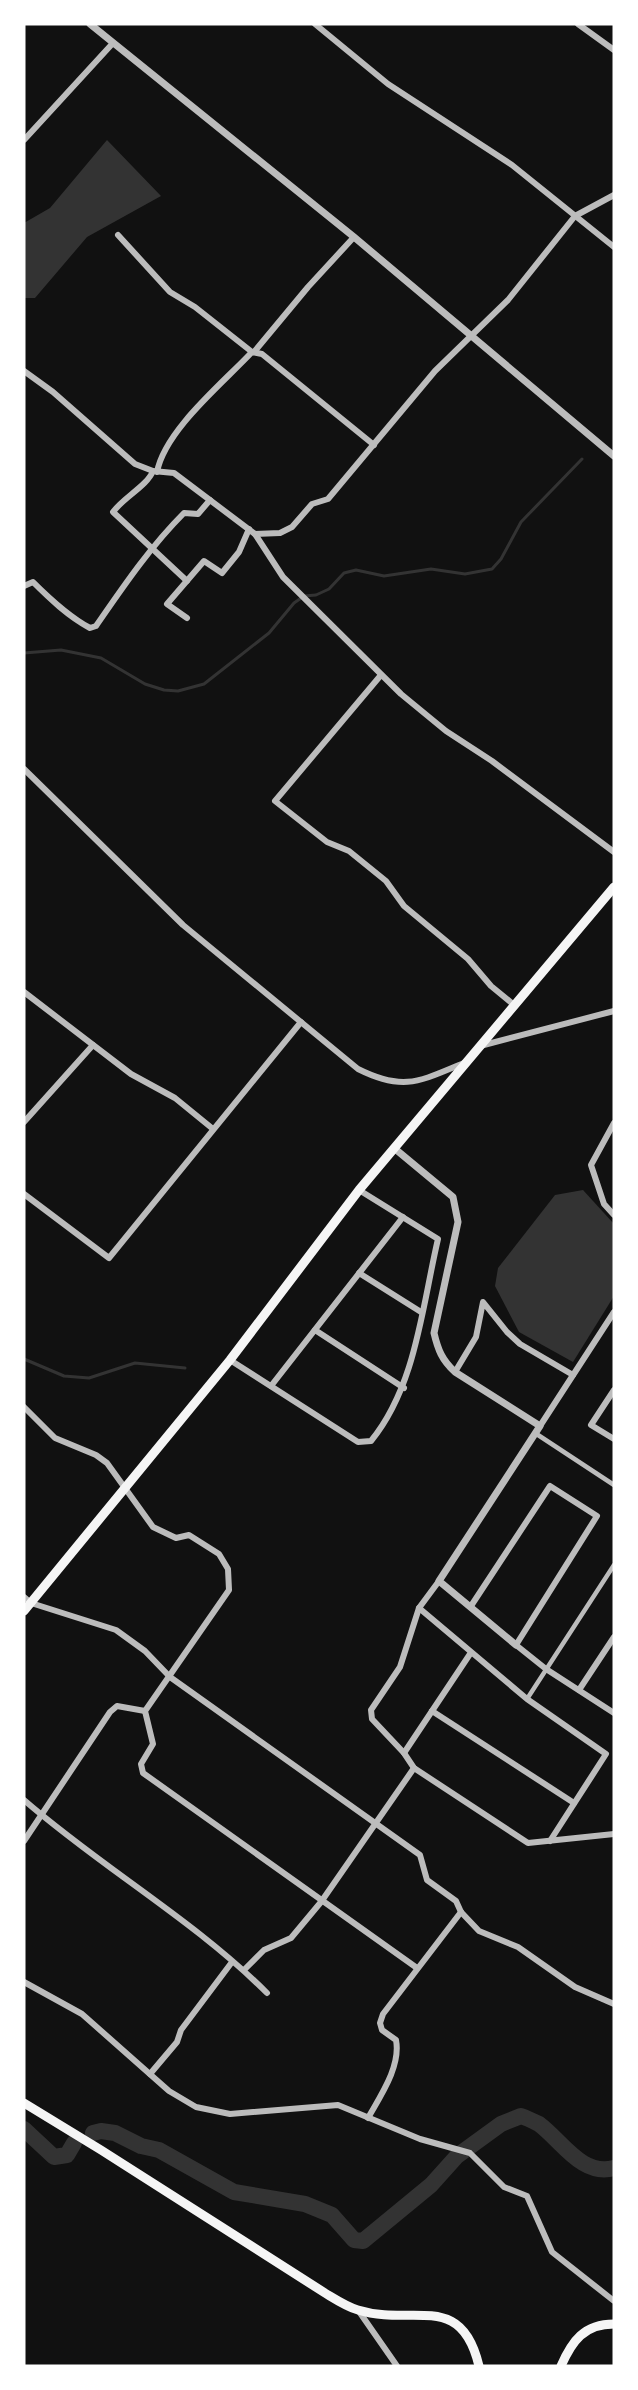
<svg xmlns="http://www.w3.org/2000/svg" width="638" height="2390" font-family="'Source Sans 3',sans-serif">
<rect width="100%" height="100%" fill="#111"/>
<!-- water -->
<g fill="#333">
<path d="M107,140L161,196L87,237L35,298H24V223L50,208Z"/>
<path d="M583,1190L614,1224V1296L573,1362L519,1332L495,1286L498,1268L555,1195Z"/>
</g>
<g fill="none" stroke-linecap="round" stroke-linejoin="round">
<!-- stream -->
<g stroke="#333" stroke-width="3">
<path d="M24,653L61,650L101,658L145,684L164,690L178,691L204,684L269,633L294,603L304,596L316,595L329,589L344,573L356,570L384,576L431,569L465,574L492,569L501,559L521,522L582,459"/>
<path d="M24,1359L64,1376L89,1378L135,1363L185,1368"/>
</g>
<!-- river -->
<g stroke="#333" stroke-width="16">
<path d="M24,2129L54,2157L67,2155L74,2143"/>
<path d="M93,2133L101,2131L115,2133L141,2146L159,2150L234,2192L305,2204L332,2215L354,2240L363,2241L431,2185L457,2156L501,2124L521,2116C527,2118 533,2121 539,2124C562,2141 582,2177 614,2168"/>
</g>
<!-- pedestrian -->
<g stroke="#bcbcbc" stroke-width="4.5">
<path d="M535,1433L614,1485"/>
<path d="M527,1699L614,1565"/>
</g>
<!-- minor -->
<g stroke="#bcbcbc" stroke-width="6">
<path d="M315,24L388,84L512,165L614,247"/>
<path d="M578,24L614,50"/>
<path d="M24,140L113,43"/>
<path d="M118,235L170,292L195,307L252,352"/>
<path d="M254,352L308,287L354,237"/>
<path d="M24,371L53,392L135,464L153,471L174,473L255,534L283,577L401,694L446,731L492,761L614,852"/>
<path d="M153,471C147,486 124,497 113,512L187,581"/>
<path d="M157,472C165,430 223,383 252,352L262,354L374,445"/>
<path d="M255,534L280,533L292,527L312,504L328,499L435,371L508,300L575,216L614,195"/>
<path d="M24,586L33,582C50,599 68,616 90,628L96,626C123,587 150,547 184,513L198,514L210,500"/>
<path d="M187,618L167,604L204,561L222,573L239,552L249,529"/>
<path d="M381,675L275,801L327,842L349,851L386,881L404,906L468,959L491,986L513,1004"/>
<path d="M24,769L183,925L358,1069C404,1092 420,1081 464,1063"/>
<path d="M24,992L131,1074L175,1098L213,1129"/>
<path d="M480,1046L614,1011"/>
<path d="M24,1122L93,1045"/>
<path d="M614,1123L591,1165L604,1204L614,1215"/>
<path d="M24,1194L109,1258L301,1022"/>
<path d="M359,1273L421,1312"/>
<path d="M315,1330L404,1388"/>
<path d="M230,1360L358,1442L371,1441C416,1386 422,1307 438,1239L359,1190"/>
<path d="M455,1372L476,1337L483,1302L507,1332L520,1344L573,1375"/>
<path d="M271,1386L403,1217"/>
<path d="M614,1390L591,1425L614,1439"/>
<path d="M24,1407L55,1438L96,1455L107,1463L153,1527L176,1538L189,1535L219,1554L228,1569L229,1590L145,1711L153,1744L141,1764L143,1773L417,1968"/>
<path d="M540,1426L614,1312"/>
<path d="M439,1581L419,1608L400,1667L371,1710L372,1719L404,1753L414,1768L528,1843L614,1834"/>
<path d="M24,1597L31,1603L116,1630L145,1651L170,1677L420,1855L427,1880L456,1901L461,1912L479,1931L518,1947L575,1987L614,2004"/>
<path d="M471,1606L550,1486L597,1516L516,1645L546,1669L614,1713"/>
<path d="M419,1608L527,1699L606,1754L550,1841"/>
<path d="M579,1690L614,1637"/>
<path d="M432,1711L574,1803"/>
<path d="M404,1753L470,1654"/>
<path d="M24,1800C102,1868 194,1920 267,1993"/>
<path d="M24,1841L110,1712L117,1706L145,1711"/>
<path d="M244,1970L264,1950L291,1938L321,1902L414,1768"/>
<path d="M24,1982L82,2014L169,2091L196,2107L230,2114L338,2105L420,2139L470,2153L504,2187L527,2196L552,2252L614,2301"/>
<path d="M150,2074L177,2042L181,2030L232,1962"/>
<path d="M368,2118C381,2095 401,2066 396,2040L382,2030L380,2023L383,2014L461,1912"/>
<path d="M358,2310L397,2366"/>
</g>
<!-- tertiary -->
<g stroke="#bcbcbc" stroke-width="7">
<path d="M90,24L354,237L614,456"/>
<path d="M394,1148L453,1197L458,1222L434,1333C438,1350 442,1360 455,1372L540,1426L439,1581L516,1645"/>
</g>
<!-- primary -->
<path stroke="#f5f5f5" stroke-width="9" d="M24,1611L230,1360L359,1190L614,887"/>
<!-- trunk -->
<g stroke="#f5f5f5" stroke-width="9">
<path d="M24,2103L101,2150L325,2293C335,2299 347,2307 358,2310C413,2327 461,2290 479,2366"/>
<path d="M561,2366C572,2341 584,2324 614,2324"/>
</g>
</g>
<!-- border -->
<rect width="638" height="2390" fill="none" stroke="#ffffff" stroke-width="51"/>
</svg>
